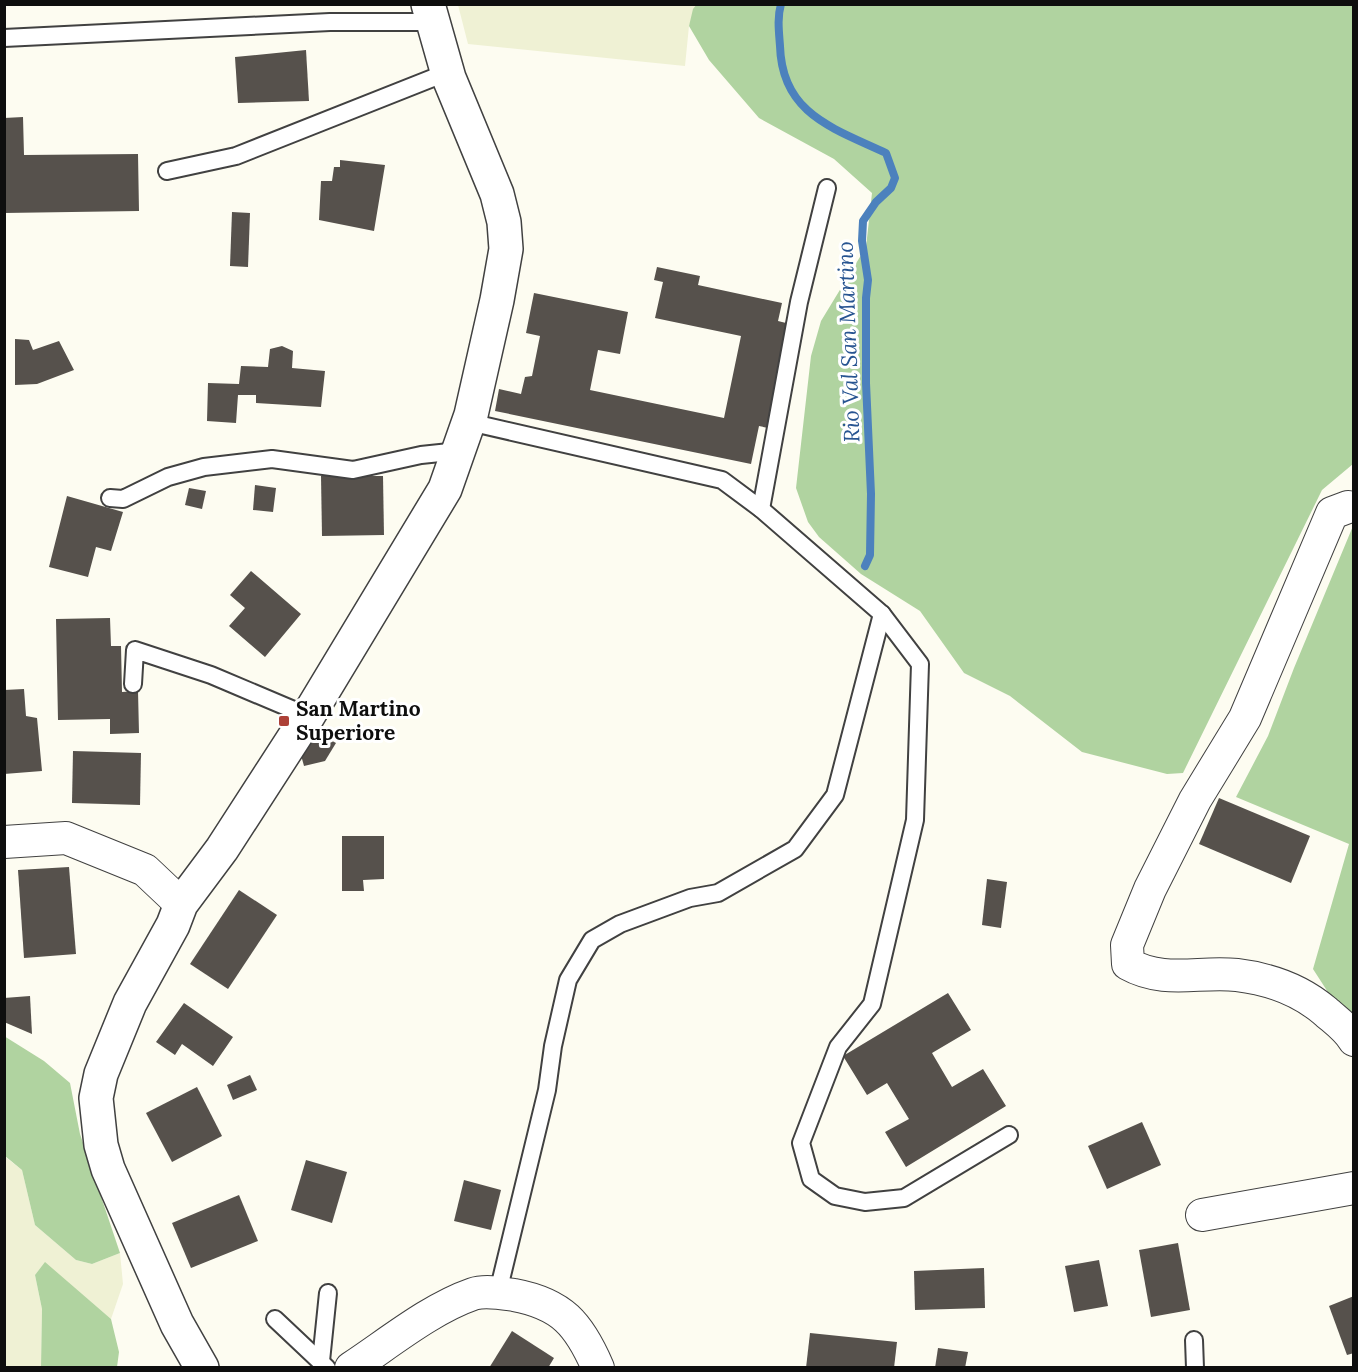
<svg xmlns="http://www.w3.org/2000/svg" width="1358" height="1372" font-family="Lora,serif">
<rect width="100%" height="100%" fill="#fdfcf1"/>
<!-- farmland -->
<g fill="#eff1d4">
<path d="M458,5H697L689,26L685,66L468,44Z"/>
<path d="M4,1156L22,1170L35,1225L76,1260L92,1264L120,1253L123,1284L111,1319L45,1263L35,1275L42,1309L41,1367H5Z"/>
</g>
<!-- forest -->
<g fill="#b0d3a0">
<path d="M697,4L1353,5V464L1322,490L1183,773L1167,774L1082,752L1010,696L964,673L920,611L861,574L819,537L808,522L796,488L811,356L821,321L866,247L872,193L834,159L759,118L709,60L689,26L693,9Z"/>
<path d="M1353,526V1031L1313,969L1349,844L1236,797L1268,736L1294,668Z"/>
<path d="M4,1036L44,1061L70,1083L80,1134L120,1253L92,1264L76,1260L35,1225L22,1170L5,1156Z"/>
<path d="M45,1262L111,1319L119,1352L117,1367H41L42,1309L35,1275Z"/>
</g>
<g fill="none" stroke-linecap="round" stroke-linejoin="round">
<!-- stream -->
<path stroke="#4c81bd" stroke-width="8" d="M781,4C777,18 779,32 780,46C782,114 833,128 886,153L895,178L891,188L876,202L863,221L862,241L868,280L866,298V383L871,494L870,555L865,566"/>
</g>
<!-- building -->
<g fill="#56514c">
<path d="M306,50L309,101L238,103L235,57Z"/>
<path d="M23,117L24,155L138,154L139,211L4,213V118Z"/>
<path d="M340,160L385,165L374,231L319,220L321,181H332L334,167H340Z"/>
<path d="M232,212L250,213L248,267L230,266Z"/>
<path d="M657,267L700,276L698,285L782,303L778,321L790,324L768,428L759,426L751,464L495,411L499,389L521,394L525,377L532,376L540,336L526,333L534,293L628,312L620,354L598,350L590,390L724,418L741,336L655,318L663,282L654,280Z"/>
<path d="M15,339L29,340L33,350L59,341L74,370L37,384L15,385Z"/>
<path d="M282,346L293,351L292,368L325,371L321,407L256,403V395H238L236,423L207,421L208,383L239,384L241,366L268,367L270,349Z"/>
<path d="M321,476H383L384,535L322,536Z"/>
<path d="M255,485L276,488L273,512L253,510Z"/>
<path d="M189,488L206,491L202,509L185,505Z"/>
<path d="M67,496L123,512L111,551L96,547L88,577L49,567Z"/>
<path d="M251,571L301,614L265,657L229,626L245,608L230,595Z"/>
<path d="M110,618L111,646H121L122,692L138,691L139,733L110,734V719L58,720L56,619Z"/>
<path d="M24,689L26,716L37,718L42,771L4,774V690Z"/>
<path d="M310,729L336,743L325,761L304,766L299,748Z"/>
<path d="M73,751L141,753L140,805L72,803Z"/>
<path d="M1219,798L1310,836L1291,883L1199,844Z"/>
<path d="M342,836H384V879L363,880L364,891H342Z"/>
<path d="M69,867L76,954L24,958L18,870Z"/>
<path d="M987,879L1007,882L1001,928L982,925Z"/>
<path d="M239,890L277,915L228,989L190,964Z"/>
<path d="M948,993L971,1030L932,1053L952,1087L983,1069L1006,1106L906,1167L885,1132L909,1119L887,1083L867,1095L843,1056Z"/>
<path d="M30,996L32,1034L4,1022V998Z"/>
<path d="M184,1003L233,1037L213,1066L182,1044L175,1055L156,1042Z"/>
<path d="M250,1075L257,1090L233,1100L227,1085Z"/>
<path d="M197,1087L222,1136L172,1162L146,1113Z"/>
<path d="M1142,1122L1161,1165L1107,1189L1088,1146Z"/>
<path d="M306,1160L347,1172L332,1223L291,1210Z"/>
<path d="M464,1180L501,1190L491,1230L454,1221Z"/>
<path d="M239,1195L258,1241L191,1268L172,1223Z"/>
<path d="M1178,1243L1190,1310L1151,1317L1139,1250Z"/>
<path d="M1099,1260L1108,1306L1074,1312L1065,1266Z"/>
<path d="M984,1268L985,1308L915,1310L914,1271Z"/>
<path d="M1354,1296V1353L1347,1355L1329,1306Z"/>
<path d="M512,1331L554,1358L548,1368H489Z"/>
<path d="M810,1333L897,1342L894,1368H806Z"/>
<path d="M938,1348L968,1352L965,1368H935Z"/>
</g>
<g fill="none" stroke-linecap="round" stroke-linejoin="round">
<defs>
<g id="service">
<path d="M4,38L330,22H432"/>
<path d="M167,171L236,156L448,72"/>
<path d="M469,422L722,480L761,509L882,614L920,664L915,820L872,1004L838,1047L801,1143L811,1179L835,1196L865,1202L904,1198L1009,1135"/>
<path d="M110,498L123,499L168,477L204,467L272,459L353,470L421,455L459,451"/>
<path d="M761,509L799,302L827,188"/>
<path d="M133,684L135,650L211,675L308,716"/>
<path d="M498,1292L547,1090L553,1046L568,980L592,940L620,924L690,898L718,893L795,849L835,795L882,614"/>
<path d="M275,1319L327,1368"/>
<path d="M1194,1340L1195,1368"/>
<path d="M321,1361L328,1293"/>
</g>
<g id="minor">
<path d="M1348,507L1332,513L1245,718L1195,800L1150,889L1127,945L1128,964C1164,984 1198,971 1237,975C1270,979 1299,989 1325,1011C1335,1020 1347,1028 1354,1040"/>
<path d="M4,842L66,838L145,870L181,904"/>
<path d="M1202,1215L1354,1188"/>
<path d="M351,1368C389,1343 430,1309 473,1294C485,1290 501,1293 514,1295C562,1304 579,1324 598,1368"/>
</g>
<path id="tertiary" d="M202,1368L177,1324L108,1169L101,1145L96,1098L101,1074L130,1003L173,925L181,904L222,849L308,716L445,489L471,415L497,300L506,249L504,222L497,194L449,78L428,4"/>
</defs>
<!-- service casing -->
<use href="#service" stroke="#414141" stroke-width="20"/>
<!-- minor casing -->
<use href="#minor" stroke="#414141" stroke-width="34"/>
<!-- tertiary casing -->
<use href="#tertiary" stroke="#414141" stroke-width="36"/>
<!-- service -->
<use href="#service" stroke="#fff" stroke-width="16"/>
<!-- minor -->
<use href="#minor" stroke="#fff" stroke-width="32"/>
<!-- tertiary -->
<use href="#tertiary" stroke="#fff" stroke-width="33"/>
</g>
<!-- markers -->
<rect fill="#ad4137" stroke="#fff" stroke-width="2" x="278" y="715" width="12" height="12" rx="3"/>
<g text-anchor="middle" stroke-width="6" stroke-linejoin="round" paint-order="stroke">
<!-- poi labels -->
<g font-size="21" font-weight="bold" fill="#0e0e0e" stroke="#fff" text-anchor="start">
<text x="296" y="716">San Martino<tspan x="296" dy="24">Superiore</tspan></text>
</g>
<!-- water labels -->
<g font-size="22" font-style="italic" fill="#275491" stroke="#fff">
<text transform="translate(848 342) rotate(-92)" y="8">Rio Val San Martino</text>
</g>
</g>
<!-- border -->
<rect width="1358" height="1372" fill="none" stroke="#0e0e0e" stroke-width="12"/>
</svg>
